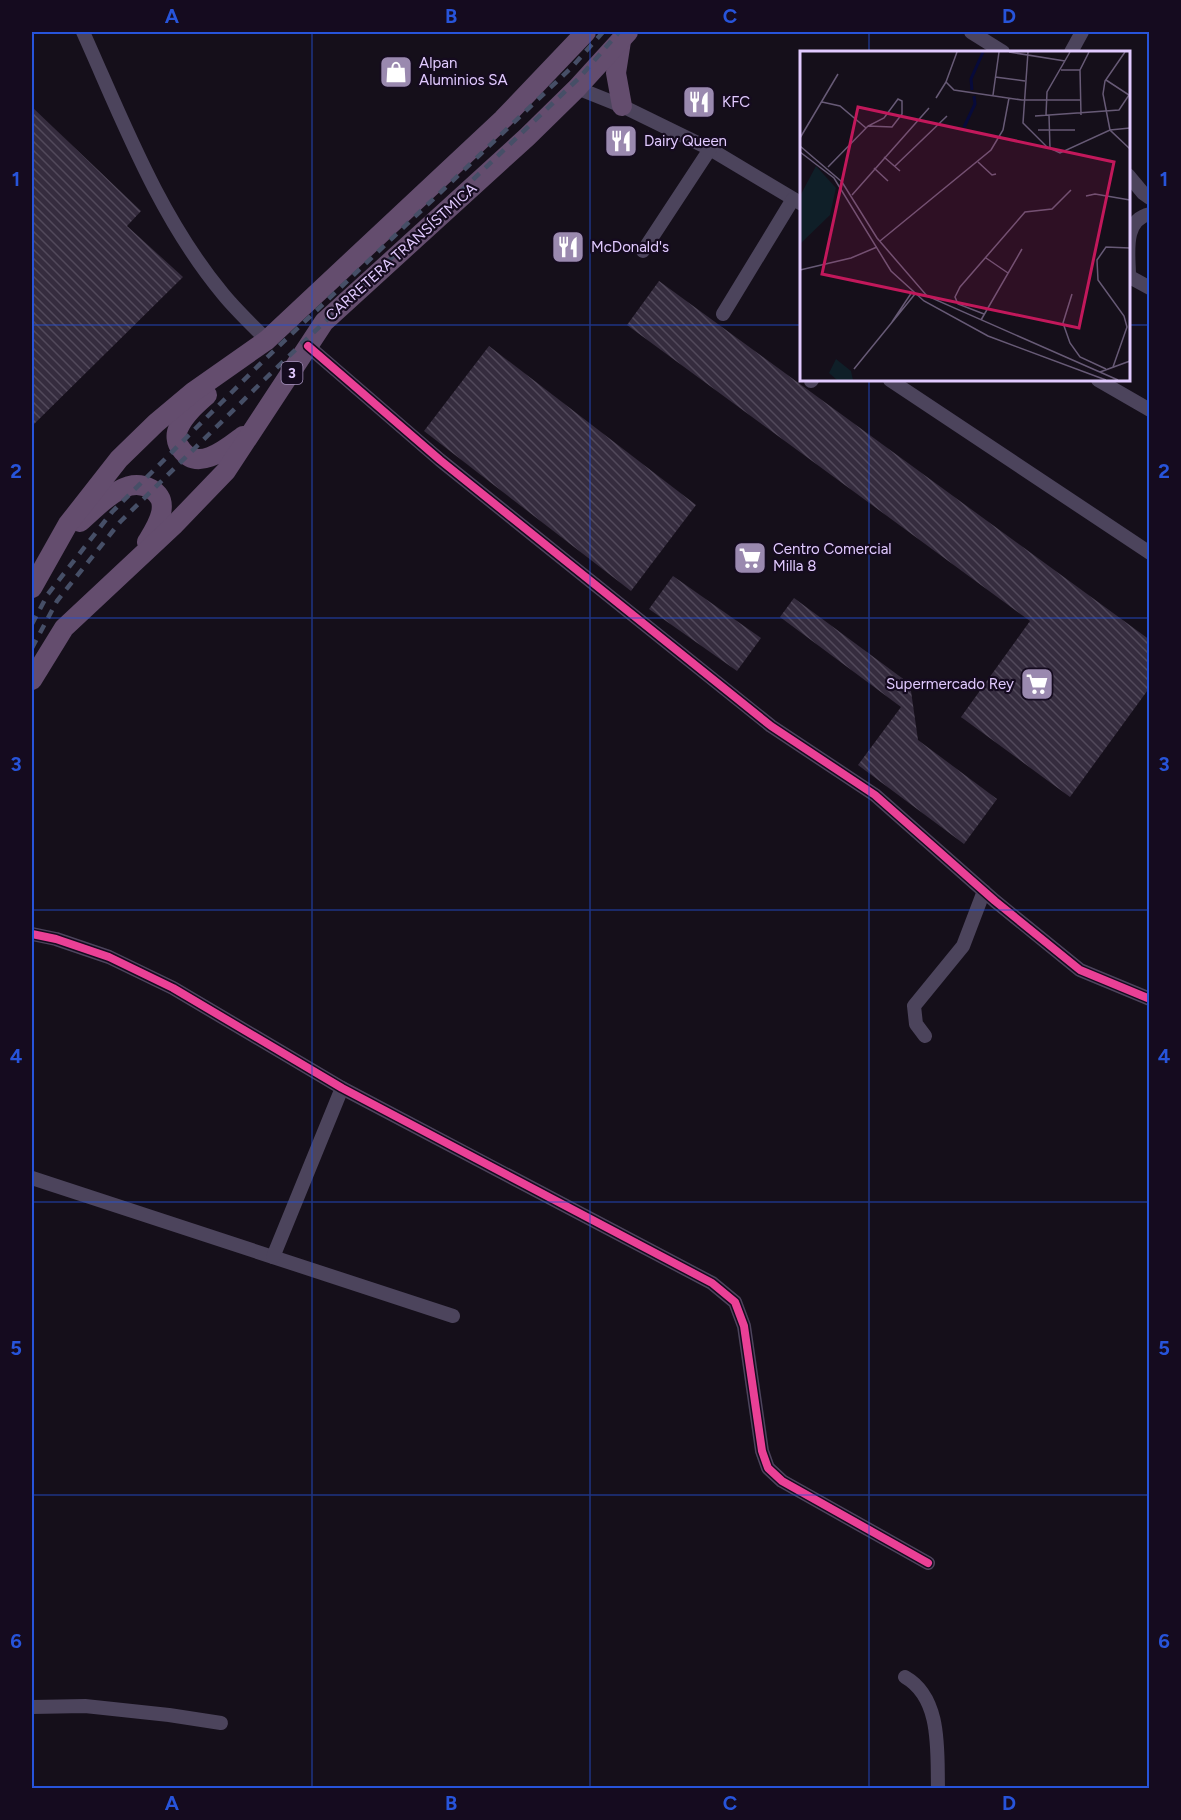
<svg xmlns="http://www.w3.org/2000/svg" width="1181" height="1820" font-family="Figtree,sans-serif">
<defs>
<pattern id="building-back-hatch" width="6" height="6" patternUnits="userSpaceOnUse" patternTransform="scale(1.5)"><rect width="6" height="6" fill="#352c3e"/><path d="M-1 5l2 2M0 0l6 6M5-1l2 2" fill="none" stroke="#52495b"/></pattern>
</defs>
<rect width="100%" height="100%" fill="#150f1a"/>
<!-- building -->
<g fill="url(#building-back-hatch)">
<path d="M32,107L141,211L127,226L183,277L32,426Z"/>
<path d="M659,281L1150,640V687L1070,797L961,717L1030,621L627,325Z"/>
<path d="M489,346L696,505L631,591L424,431Z"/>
<path d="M673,576L761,638L737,671L649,609Z"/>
<path d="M794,598L910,684L918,740L997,799L964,844L858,765L901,707L780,617Z"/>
</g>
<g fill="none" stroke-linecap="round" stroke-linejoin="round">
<!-- minor -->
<g stroke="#4c445c" stroke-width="14">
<path d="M83,32C123,121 159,217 223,294C236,310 252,325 267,340"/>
<path d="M971,32L1003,52"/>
<path d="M1071,52L1082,32"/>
<path d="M577,88L622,106L710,149L802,204"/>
<path d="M1128,175L1143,193L1150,198"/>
<path d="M643,251L710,149"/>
<path d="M1128,276L1150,288"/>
<path d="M1129,276C1129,255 1122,220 1150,214"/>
<path d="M723,314L793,199"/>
<path d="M308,346L440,460L771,726L875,795L995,901L1080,970L1150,999"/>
<path d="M890,380L1150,553"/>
<path d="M1098,380L1150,410"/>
<path d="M811,381L812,380"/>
<path d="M32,934L56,939L109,957L173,988L342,1088L712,1283L735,1302L744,1326L762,1451L768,1468L782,1481L928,1563"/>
<path d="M925,1036L916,1024L914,1006L963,946L984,891"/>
<path d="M32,1178L453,1316"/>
<path d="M273,1257L342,1088"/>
<path d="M905,1677C942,1698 937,1752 938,1788"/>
<path d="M32,1707L85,1706L169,1715L221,1723"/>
</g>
<!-- primary -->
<g stroke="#644d6e" stroke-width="20">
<path d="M621,41L616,73L622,106"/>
<path d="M207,395C197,404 185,414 179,427C175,434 176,443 181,449C198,473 227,448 243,436"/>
<path d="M80,522C94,510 110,492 129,486C136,484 144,485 151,489C173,502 156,527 147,542"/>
<path d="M32,588L68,524L119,459L156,423L193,392L267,340L503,119L586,32"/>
<path d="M32,680L64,628L173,526L226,471L324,322L527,137L577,88L628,32"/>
</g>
<!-- rail -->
<g stroke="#464f67" stroke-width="4.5" stroke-dasharray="9 8" stroke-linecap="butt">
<path d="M32,624L48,594L112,512L257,367L572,67L603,32"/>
<path d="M32,648L57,601L120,522L265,379L580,77L619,32"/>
</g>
<defs>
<g id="cycleway">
<path d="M308,346L440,460L771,726L875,795L995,901L1080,970L1150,999"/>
<path d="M32,934L56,939L109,957L173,988L342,1088L712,1283L735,1302L744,1326L762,1451L768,1468L782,1481L928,1563"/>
</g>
</defs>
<!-- cycleway casing -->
<use href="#cycleway" stroke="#150b1f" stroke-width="11"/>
<!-- cycleway -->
<use href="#cycleway" stroke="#ea4096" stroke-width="8"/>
</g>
<!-- grid -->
<path fill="none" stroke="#2754da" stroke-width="1.5" stroke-opacity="0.55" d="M312,32V1788M590,32V1788M869,32V52M32,325H802M1128,325H1150M869,380V1788M32,618H1150M32,910H1150M32,1202H1150M32,1495H1150"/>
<!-- icons -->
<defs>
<symbol id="shop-square" viewBox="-11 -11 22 22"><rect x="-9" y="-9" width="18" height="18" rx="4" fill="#9a89af" stroke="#150b1f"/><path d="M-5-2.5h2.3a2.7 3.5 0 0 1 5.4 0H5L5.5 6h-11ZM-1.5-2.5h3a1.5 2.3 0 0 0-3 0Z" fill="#fff"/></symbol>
<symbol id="restaurant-square" viewBox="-11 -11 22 22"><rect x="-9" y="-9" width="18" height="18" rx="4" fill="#9a89af" stroke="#150b1f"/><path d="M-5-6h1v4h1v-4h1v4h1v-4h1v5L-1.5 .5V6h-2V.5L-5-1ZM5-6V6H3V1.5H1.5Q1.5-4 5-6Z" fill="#fff"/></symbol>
<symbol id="supermarket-square" viewBox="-11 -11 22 22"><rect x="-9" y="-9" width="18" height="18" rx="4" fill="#9a89af" stroke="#150b1f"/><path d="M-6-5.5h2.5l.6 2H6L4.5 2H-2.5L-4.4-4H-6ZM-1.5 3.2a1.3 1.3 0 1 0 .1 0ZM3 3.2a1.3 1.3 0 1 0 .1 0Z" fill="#fff"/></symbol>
</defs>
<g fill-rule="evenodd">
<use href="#shop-square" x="377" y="53" width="38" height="38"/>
<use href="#restaurant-square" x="680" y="83" width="38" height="38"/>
<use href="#restaurant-square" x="602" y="122" width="38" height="38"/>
<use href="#restaurant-square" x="549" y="228" width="38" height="38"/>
<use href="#supermarket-square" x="731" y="539" width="38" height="38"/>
<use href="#supermarket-square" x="1018" y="665" width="38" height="38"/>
</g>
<g text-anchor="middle" stroke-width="4.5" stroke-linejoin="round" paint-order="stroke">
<!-- shield labels -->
<rect fill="#150b1f" stroke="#a491bc" stroke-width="1.5" x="281.5" y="362" width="21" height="22" rx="4.5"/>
<g font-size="14" font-weight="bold" fill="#e1caff">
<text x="292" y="378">3</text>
</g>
<!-- poi labels -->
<g font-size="15" fill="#e1caff" stroke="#150b1f" text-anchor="start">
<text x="419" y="68">Alpan<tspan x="419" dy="17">Aluminios SA</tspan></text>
<text x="722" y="107">KFC</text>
<text x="644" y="146">Dairy Queen</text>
<text x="591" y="252">McDonald's</text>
<text x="773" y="554">Centro Comercial<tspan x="773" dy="17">Milla 8</tspan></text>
<text x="1014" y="689" text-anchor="end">Supermercado Rey</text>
</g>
<!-- street labels -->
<g font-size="15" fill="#e1caff" stroke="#150b1f">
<text transform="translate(401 252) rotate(-42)" y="5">CARRETERA TRANSÍSTMICA</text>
</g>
</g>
<!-- overview -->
<g transform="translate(800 51)">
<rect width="330" height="330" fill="#150f1a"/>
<path d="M36,308L51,320L53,329H37L29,322Z" fill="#0f1f28"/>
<path d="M16,115L36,137L30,164L0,193V145Z" fill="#0f1f28"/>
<path fill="none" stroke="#070a3a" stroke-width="3" d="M172,39L171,28L183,1M164,76L175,53L174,45"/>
<path fill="none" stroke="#675a76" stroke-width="1.5" d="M209,1L265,10M228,1L223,72L247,96L260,102L310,79L330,77M325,1L305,30L303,43L310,79L330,98M261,19H280M195,26L225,30M146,31L154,39L222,49H280M146,31L157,1M193,44L199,1M136,47L146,31M22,51L40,55L66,77M246,64L247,41L270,1M249,64L250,98M281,64L280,19L289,1M235,65L319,59L329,44L306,29M238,79H275M0,87L38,23M0,95L42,131L77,187L127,245L318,329M0,101L34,127L91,220L124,250L188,285L306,329M84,106L100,120M178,111L192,124L196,123M95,115L147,65M28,116L68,75L84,67L98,48L102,50V63L92,76L68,75M74,117L88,130M52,144L129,57M286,145L295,143L330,149M80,190L191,99L203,79L209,47M186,207L208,222M0,219L51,207L77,196M272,243L263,272L270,292L280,306L306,318M184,263L158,253L155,246L160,236L225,161L252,158L271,139M181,269L222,198M92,271L112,241M313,316L327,276L324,265L298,229L297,209L306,196L330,197M54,318L115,243M300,321L330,310"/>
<path fill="#c2185b" fill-opacity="0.15" stroke="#c2185b" stroke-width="3" d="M58,56L314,111L279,277L22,223Z"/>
<rect width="330" height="330" fill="none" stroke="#e1caff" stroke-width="3"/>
</g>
<!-- border -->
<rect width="1181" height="1820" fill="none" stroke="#150b1f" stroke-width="66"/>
<rect x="33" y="33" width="1115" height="1754" fill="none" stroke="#2754da" stroke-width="2"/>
<g font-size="20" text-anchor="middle" font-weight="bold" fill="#2754da">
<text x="172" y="23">A</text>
<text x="451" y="23">B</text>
<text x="730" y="23">C</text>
<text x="1009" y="23">D</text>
<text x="16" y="186">1</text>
<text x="1164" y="186">1</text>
<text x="16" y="478">2</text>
<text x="1164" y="478">2</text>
<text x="16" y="771">3</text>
<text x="1164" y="771">3</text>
<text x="16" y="1063">4</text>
<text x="1164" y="1063">4</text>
<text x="16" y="1355">5</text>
<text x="1164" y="1355">5</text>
<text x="16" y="1648">6</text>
<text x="1164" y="1648">6</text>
<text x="172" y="1810">A</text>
<text x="451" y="1810">B</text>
<text x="730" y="1810">C</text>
<text x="1009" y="1810">D</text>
</g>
</svg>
